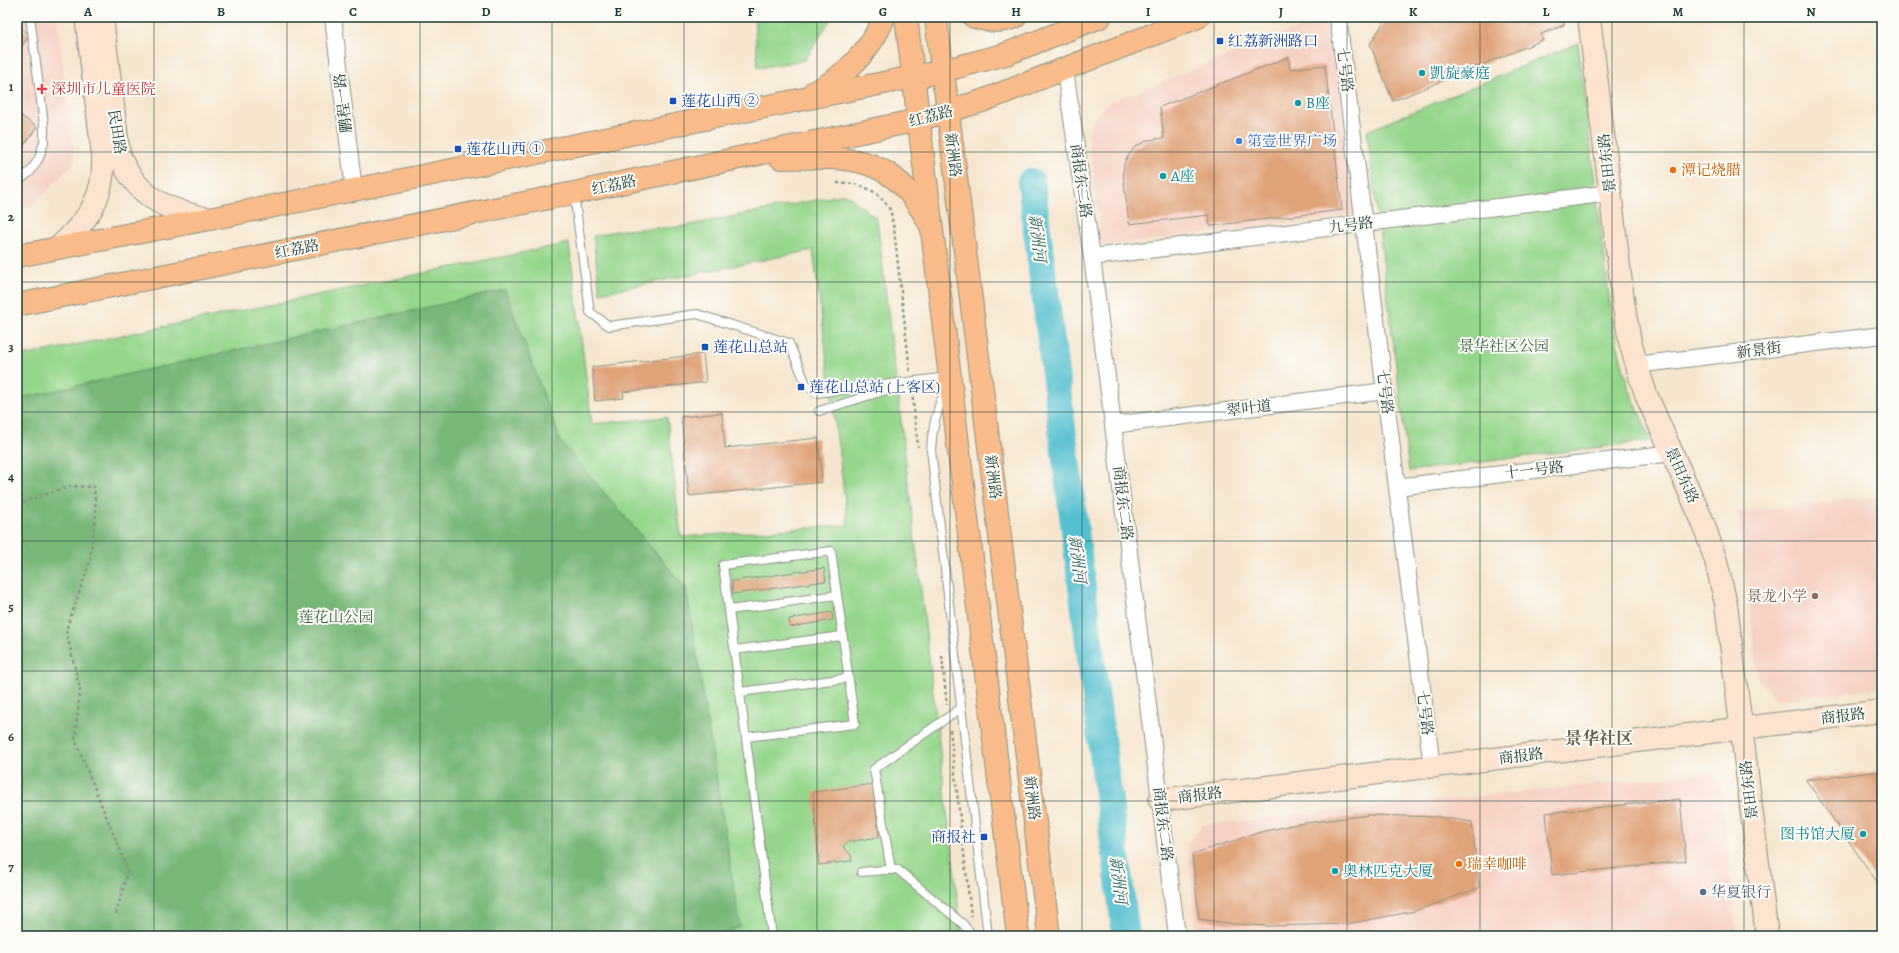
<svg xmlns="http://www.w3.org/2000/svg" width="1899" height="953" font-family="Alegreya,'Noto Serif SC',serif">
<rect width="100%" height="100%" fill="#fdfcf7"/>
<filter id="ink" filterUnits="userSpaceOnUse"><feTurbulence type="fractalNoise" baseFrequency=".025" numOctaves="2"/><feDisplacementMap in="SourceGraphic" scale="8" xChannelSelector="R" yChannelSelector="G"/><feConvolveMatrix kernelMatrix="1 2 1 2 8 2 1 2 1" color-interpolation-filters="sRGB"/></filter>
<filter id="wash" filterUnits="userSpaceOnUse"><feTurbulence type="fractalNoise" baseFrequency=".012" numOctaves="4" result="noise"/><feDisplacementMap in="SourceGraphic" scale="16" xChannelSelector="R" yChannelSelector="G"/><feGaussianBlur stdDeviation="0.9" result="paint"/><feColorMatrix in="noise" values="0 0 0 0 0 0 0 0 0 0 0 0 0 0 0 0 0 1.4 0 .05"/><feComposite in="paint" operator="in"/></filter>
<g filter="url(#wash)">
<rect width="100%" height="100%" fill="#f6e6cf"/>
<!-- built -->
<g fill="#f6d2c5">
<path d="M17,17H57L75,162L33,205L17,208Z"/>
<path d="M1325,17H1329L1354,215L1102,246L1088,134L1092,120L1101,108L1114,101Z"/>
<path d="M1882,496V688L1778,700L1758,679L1738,512Z"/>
<path d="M1706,773L1720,781L1737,936H1197L1187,844L1203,825Z"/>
</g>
<!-- green -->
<g fill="#95d68c" stroke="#5a8a60">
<path d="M754,17H832L805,60L758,68Z"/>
<path d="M1578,43L1613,328L1628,386L1651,441L1409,471L1367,131Z"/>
<path d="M846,194L877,219L962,936H17V357L569,243L592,424L667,417L681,537L848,525L813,250L600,293L593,236L621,230L680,227Z"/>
</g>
<!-- forest -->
<path fill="#78b778" stroke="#4c7a56" d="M505,290L561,442L686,588L740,926L723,936H17V399Z"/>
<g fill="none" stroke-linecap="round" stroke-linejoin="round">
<!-- river -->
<path stroke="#55c0cf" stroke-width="28" d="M1031,182L1126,936"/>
</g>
<g id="blocks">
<!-- building -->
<g fill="#dfa37a">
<path d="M1387,17H1565L1564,25L1541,34L1543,40L1393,101L1370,44Z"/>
<path d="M17,25L30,35L17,52Z"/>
<path d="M1289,57L1290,69L1325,65L1342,210L1210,226L1209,215L1129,224L1123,173L1124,165L1126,159L1135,147L1148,140L1164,138L1160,107Z"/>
<path d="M17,113L37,127L17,155Z"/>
<path d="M703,354L706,382L623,392L624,398L595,401L592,367Z"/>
<path d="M722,413L725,448L818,438L822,482L689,496L681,417Z"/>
<path d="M824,568L826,581L733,594L732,581Z"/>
<path d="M832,612L833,620L790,627L789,619Z"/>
<path d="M1882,771V889L1806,780Z"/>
<path d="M873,784L879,837L847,842L843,847L851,855L852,861L819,865L813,792Z"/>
<path d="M1680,799L1686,861L1552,875L1546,813Z"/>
<path d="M1370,815L1438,817L1472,822L1479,888L1415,911L1347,924L1267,926L1234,924L1199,919L1192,854L1261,832L1297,824Z"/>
</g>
</g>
</g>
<g filter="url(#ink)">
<use href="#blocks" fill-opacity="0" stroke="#8a9282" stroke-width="1"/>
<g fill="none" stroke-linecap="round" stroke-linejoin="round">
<defs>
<g id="lane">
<path d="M17,182L31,171L39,158L44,142V124L30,17"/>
<path d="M574,194L590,312L609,326L697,314L789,343L806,384L816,393L949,377"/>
<path d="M945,389C937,409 932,427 931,450L988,936"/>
<path d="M819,411L893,388"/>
<path d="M729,610L837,595"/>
<path d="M734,650L842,636"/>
<path d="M740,692L848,678"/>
<path d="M746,737L855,724L831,551L723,565C739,688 756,812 772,936"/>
<path d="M891,870L874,769L961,708"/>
<path d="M861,872L897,869L963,924L973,936"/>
</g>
<g id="street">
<path d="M333,17L354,190"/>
<path d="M1338,17L1432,767"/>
<path d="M1065,70L1092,257L1177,936"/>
<path d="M1092,257L1610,193"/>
<path d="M1636,365L1882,335"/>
<path d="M1113,425L1385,391"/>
<path d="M1397,487L1672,453"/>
</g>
<g id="secondary">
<path d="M102,17L119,154C136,198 167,210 209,219"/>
<path d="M1589,17L1624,307L1630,342L1641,379L1647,397L1703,522L1716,561L1726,604L1767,936"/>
<path d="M59,247C88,220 105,198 103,156L86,17"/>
<path d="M1160,800L1882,711"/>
</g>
<g id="primary">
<path d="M906,17L1018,936"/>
<path d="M936,17L944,86"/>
<path d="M974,17C988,21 1001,23 1015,17"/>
<path d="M943,71L1049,936"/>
<path d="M814,92C845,77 872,49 884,17"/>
<path d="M781,158C849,157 892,153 928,221"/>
<path d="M17,256L209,219L943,71L1006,54L1100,17"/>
<path d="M17,305L574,193L918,120L982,101L1198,17"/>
</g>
</defs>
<!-- lane casing -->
<use href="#lane" stroke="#8a9282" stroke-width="10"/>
<!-- street casing -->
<use href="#street" stroke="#8a9282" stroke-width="18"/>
<!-- secondary casing -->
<use href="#secondary" stroke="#8a9282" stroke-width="24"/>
<!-- primary casing -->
<use href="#primary" stroke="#8a9282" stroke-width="24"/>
<!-- path -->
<g stroke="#8a9282" stroke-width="2.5" stroke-dasharray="3 3" stroke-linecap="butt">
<path d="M837,183C857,182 878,189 889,208C892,213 892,223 894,229L910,371"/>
<path d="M912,392L918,447"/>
<path d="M17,504L71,486L94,487L96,513L89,564L66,630L80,690L75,740L128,870L116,914"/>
<path d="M942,656L947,705"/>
<path d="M950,730L971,916"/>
</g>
<!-- lane -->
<use href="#lane" stroke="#fff" stroke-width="8"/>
<!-- street -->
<use href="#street" stroke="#fff" stroke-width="16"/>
<!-- secondary -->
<use href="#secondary" stroke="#fde4d0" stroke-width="22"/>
<!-- primary -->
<use href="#primary" stroke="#f9bc8a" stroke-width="22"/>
</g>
</g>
<!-- grid -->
<path fill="none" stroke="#1f3d34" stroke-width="1" stroke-opacity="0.55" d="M154,17V936M287,17V936M420,17V936M552,17V936M684,17V936M817,17V936M950,17V936M1082,17V936M1214,17V936M1347,17V936M1480,17V936M1612,17V936M1744,17V936M17,152H1882M17,282H1882M17,412H1882M17,541H1882M17,671H1882M17,801H1882"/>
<!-- markers -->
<g fill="#1a4fb4" stroke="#fdfcf7" stroke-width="1.5">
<rect x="1216" y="37" width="8" height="8" rx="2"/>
<rect x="669" y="97" width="8" height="8" rx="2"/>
<rect x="454" y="145" width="8" height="8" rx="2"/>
<rect x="701" y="343" width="8" height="8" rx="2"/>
<rect x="797" y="383" width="8" height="8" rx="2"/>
<rect x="980" y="833" width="8" height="8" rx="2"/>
</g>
<g fill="#0f9aa8" stroke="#fdfcf7" stroke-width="1.5">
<circle cx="1422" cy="73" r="4"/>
<circle cx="1298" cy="103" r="4"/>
<circle cx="1163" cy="176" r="4"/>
<circle cx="1863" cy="834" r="4"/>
<circle cx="1335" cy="871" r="4"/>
</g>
<path fill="#e0444e" stroke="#fdfcf7" stroke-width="1.5" d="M40 83h4v4h4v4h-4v4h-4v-4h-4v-4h4z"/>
<circle fill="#3f7fe0" stroke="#fdfcf7" stroke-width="1.5" cx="1239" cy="141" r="4"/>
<g fill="#e8710a" stroke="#fdfcf7" stroke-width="1.5">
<circle cx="1673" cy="170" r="4"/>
<circle cx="1459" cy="864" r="4"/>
</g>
<circle fill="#8d6e63" stroke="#fdfcf7" stroke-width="1.5" cx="1815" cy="596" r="4"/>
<circle fill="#5c6f8a" stroke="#fdfcf7" stroke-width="1.5" cx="1703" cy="892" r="4"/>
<g text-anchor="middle" stroke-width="4" stroke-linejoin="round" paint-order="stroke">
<!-- transit labels -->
<g font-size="15" fill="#164399" stroke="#fdfcf7" text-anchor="start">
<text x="1228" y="46">红荔新洲路口</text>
<text x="681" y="106">莲花山西 ②</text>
<text x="466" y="154">莲花山西 ①</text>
<text x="713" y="352">莲花山总站</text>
<text x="809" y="392">莲花山总站 (上客区)</text>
<text x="976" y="842" text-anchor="end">商报社</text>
</g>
<!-- street labels -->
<g font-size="15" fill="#1f3d34" stroke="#fdfcf7">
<text transform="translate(1345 70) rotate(83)" y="5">七号路</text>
<text transform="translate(343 103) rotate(-97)" y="5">鹏程一路</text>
<text transform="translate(931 116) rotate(-15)" y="5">红荔路</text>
<text transform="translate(117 132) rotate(81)" y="5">民田路</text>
<text transform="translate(953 155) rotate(83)" y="5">新洲路</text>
<text transform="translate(1607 163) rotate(-97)" y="5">景田东路</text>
<text transform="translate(1081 181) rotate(82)" y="5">商报东二路</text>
<text transform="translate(614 185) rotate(-12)" y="5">红荔路</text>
<text transform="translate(1351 225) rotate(-7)" y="5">九号路</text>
<text transform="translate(297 249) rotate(-11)" y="5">红荔路</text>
<text transform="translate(1759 350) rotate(-7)" y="5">新景街</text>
<text transform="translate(1385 392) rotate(83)" y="5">七号路</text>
<text transform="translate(1249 408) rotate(-7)" y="5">翠叶道</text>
<text transform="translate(1534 470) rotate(-7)" y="5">十一号路</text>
<text transform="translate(1682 475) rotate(66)" y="5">景田东路</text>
<text transform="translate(993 477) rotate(83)" y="5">新洲路</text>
<text transform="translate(1123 503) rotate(83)" y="5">商报东二路</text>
<text transform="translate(1425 713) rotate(83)" y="5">七号路</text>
<text transform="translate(1843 716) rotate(-7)" y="5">商报路</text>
<text transform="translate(1521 756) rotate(-7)" y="5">商报路</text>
<text transform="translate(1749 790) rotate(-97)" y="5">景田东路</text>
<text transform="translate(1200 795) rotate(-7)" y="5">商报路</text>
<text transform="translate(1032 798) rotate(83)" y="5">新洲路</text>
<text transform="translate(1163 824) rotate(83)" y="5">商报东二路</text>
</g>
<!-- culture labels -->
<g font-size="15" fill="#0d838f" stroke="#fdfcf7" text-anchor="start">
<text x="1430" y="78">凱旋豪庭</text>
<text x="1306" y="108">B座</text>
<text x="1171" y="181">A座</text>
<text x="1855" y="839" text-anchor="end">图书馆大厦</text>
<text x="1343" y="876">奥林匹克大厦</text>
</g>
<!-- health labels -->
<g font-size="15" fill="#be3a42" stroke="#fdfcf7" text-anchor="start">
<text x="51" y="94">深圳市儿童医院</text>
</g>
<!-- shop labels -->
<g font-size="15" fill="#366cbe" stroke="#fdfcf7" text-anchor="start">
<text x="1247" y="146">第壹世界广场</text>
</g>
<!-- food labels -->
<g font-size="15" fill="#c56008" stroke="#fdfcf7" text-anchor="start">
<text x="1681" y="175">潭记烧腊</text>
<text x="1467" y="869">瑞幸咖啡</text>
</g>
<!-- park labels -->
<g font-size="15" fill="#3c634a" stroke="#fdfcf7">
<text x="1504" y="351">景华社区公园</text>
<text x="336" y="622">莲花山公园</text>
</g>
<!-- education labels -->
<g font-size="15" fill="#785e54" stroke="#fdfcf7" text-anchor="end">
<text x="1807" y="601">景龙小学</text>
</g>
<!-- service labels -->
<g font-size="15" fill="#4e5e75" stroke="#fdfcf7" text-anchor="start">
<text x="1711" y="897">华夏银行</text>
</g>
<!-- water labels -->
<g font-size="16" font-style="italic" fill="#2f6462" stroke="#fdfcf7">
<text transform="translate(1038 238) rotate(83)" y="6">新洲河</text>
<text transform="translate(1078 559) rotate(83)" y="6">新洲河</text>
<text transform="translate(1119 880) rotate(83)" y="6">新洲河</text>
</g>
<!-- quarter labels -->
<g font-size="17" font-weight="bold" fill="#62614c" stroke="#fdfcf7">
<text x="1599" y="744">景华社区</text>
</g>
</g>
<!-- margin -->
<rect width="1899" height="953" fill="none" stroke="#fdfcf7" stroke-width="44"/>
<rect x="22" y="22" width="1855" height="909" fill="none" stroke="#1f3d34" stroke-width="1.5"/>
<g font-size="13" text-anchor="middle" font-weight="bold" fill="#1f3d34">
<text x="88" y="16">A</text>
<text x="221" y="16">B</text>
<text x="353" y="16">C</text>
<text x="486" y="16">D</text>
<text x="618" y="16">E</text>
<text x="751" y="16">F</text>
<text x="883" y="16">G</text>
<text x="1016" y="16">H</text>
<text x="1148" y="16">I</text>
<text x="1281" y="16">J</text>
<text x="1413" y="16">K</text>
<text x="1546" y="16">L</text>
<text x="1678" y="16">M</text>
<text x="1811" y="16">N</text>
<text x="11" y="91">1</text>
<text x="11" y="221">2</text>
<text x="11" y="351">3</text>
<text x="11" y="481">4</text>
<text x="11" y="611">5</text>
<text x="11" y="741">6</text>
<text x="11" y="871">7</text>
</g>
</svg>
